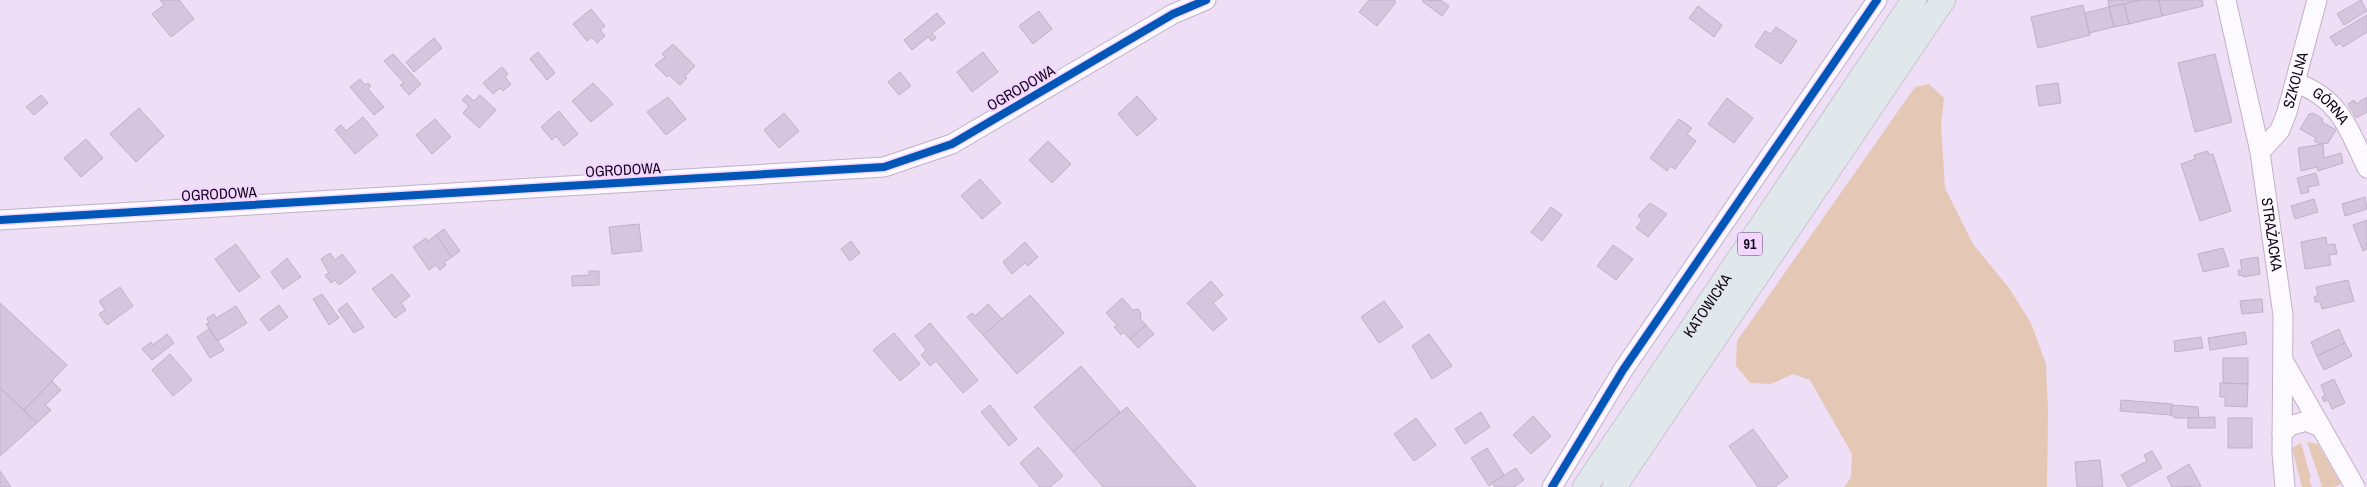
<svg xmlns="http://www.w3.org/2000/svg" width="2367" height="487" font-family="'Archivo Narrow',sans-serif">
<rect width="100%" height="100%" fill="#eedff6"/>
<!-- green -->
<g fill="#e4c7b4">
<path d="M1929,84L1944,98L1941,125L1945,188L1973,244L2009,288L2031,323L2046,364L2048,411L2047,487H1844L1851,477L1852,454L1810,380L1793,374L1771,384L1750,383L1736,366L1737,341L1915,87Z"/>
<path d="M2307,442L2318,444L2341,484L2334,487H2320L2322,486Z"/>
<path d="M2301,443L2311,478L2309,479L2312,487H2302L2292,448Z"/>
</g>
<!-- building -->
<g fill="#d6c6dd" stroke="#c1b1c8">
<path d="M160,0H179L194,19L171,37L152,14L164,5Z"/>
<path d="M1369,0H1394L1396,2L1377,26L1359,12Z"/>
<path d="M1441,0L1449,6L1442,16L1422,1Z"/>
<path d="M2108,0H2141L2109,7Z"/>
<path d="M2141,0H2159L2162,16L2129,24L2124,4Z"/>
<path d="M2159,0H2202L2203,6L2162,16Z"/>
<path d="M2361,0L2367,11L2344,25L2337,14Z"/>
<path d="M2124,4L2129,24L2114,27L2109,7Z"/>
<path d="M2083,5L2090,35L2038,48L2031,17Z"/>
<path d="M1698,6L1722,25L1714,37L1689,18Z"/>
<path d="M2109,7L2114,27L2089,33L2085,13Z"/>
<path d="M591,9L605,26L600,30L605,36L597,43L592,37L587,41L573,24Z"/>
<path d="M1039,11L1052,29L1033,44L1019,26Z"/>
<path d="M937,13L945,23L932,33L936,38L932,41L928,37L912,50L904,40Z"/>
<path d="M2367,15V32L2343,47L2340,43L2336,46L2330,37Z"/>
<path d="M1776,27L1797,41L1781,64L1755,46L1765,31L1771,34Z"/>
<path d="M434,38L442,48L414,72L406,62Z"/>
<path d="M673,44L695,66L685,76L687,78L680,85L669,75L667,77L655,65L665,57L662,54Z"/>
<path d="M538,52L555,73L547,80L530,59Z"/>
<path d="M983,52L998,72L972,92L957,72Z"/>
<path d="M393,54L421,84L409,95L400,85L404,83L384,61Z"/>
<path d="M2215,54L2232,122L2195,132L2178,63Z"/>
<path d="M502,67L508,74L505,77L511,84L503,91L500,88L493,94L483,83Z"/>
<path d="M900,72L911,86L899,95L888,82Z"/>
<path d="M360,79L365,85L368,83L371,86L368,89L384,107L374,115L350,87Z"/>
<path d="M593,83L613,104L591,122L572,101Z"/>
<path d="M2058,83L2061,103L2039,106L2036,86Z"/>
<path d="M41,95L48,103L34,115L26,107Z"/>
<path d="M467,95L474,101L480,95L496,110L479,128L463,113L469,106L462,100Z"/>
<path d="M1137,96L1157,119L1137,136L1118,114Z"/>
<path d="M668,97L686,119L666,135L647,112Z"/>
<path d="M2367,97V112L2356,118L2348,104L2354,100L2356,104Z"/>
<path d="M1727,98L1753,118L1734,143L1708,124Z"/>
<path d="M139,108L164,136L136,162L110,134Z"/>
<path d="M559,111L578,134L564,146L556,136L552,140L541,127Z"/>
<path d="M784,113L799,131L779,148L764,130Z"/>
<path d="M2313,113L2323,119L2322,122L2336,130L2328,143L2320,144L2314,141L2316,138L2300,129L2309,114Z"/>
<path d="M363,117L378,135L355,154L335,130L341,125L346,131Z"/>
<path d="M435,119L451,137L432,154L416,135Z"/>
<path d="M1679,119L1692,128L1687,134L1696,141L1675,169L1670,166L1667,171L1650,158Z"/>
<path d="M86,139L103,158L81,177L64,158Z"/>
<path d="M1048,141L1071,164L1052,183L1029,160Z"/>
<path d="M2323,144L2324,158L2341,153L2343,163L2318,171L2317,167L2301,171L2298,148Z"/>
<path d="M2208,151L2209,155L2213,154L2231,211L2200,221L2181,164L2195,159L2194,155Z"/>
<path d="M2316,173L2319,185L2308,187L2309,192L2301,194L2297,178Z"/>
<path d="M980,179L1001,203L982,219L961,196Z"/>
<path d="M2365,197L2367,209L2345,216L2342,204Z"/>
<path d="M2314,199L2318,212L2295,219L2291,206Z"/>
<path d="M1650,203L1667,214L1648,237L1636,228L1642,220L1638,216Z"/>
<path d="M1551,207L1562,215L1542,241L1531,232Z"/>
<path d="M2367,220V249L2363,251L2353,225Z"/>
<path d="M639,224L642,251L612,254L609,227Z"/>
<path d="M444,229L460,251L452,257L436,235Z"/>
<path d="M436,235L452,257L444,262L446,265L440,270L436,265L429,270L413,247L426,238L428,241Z"/>
<path d="M2326,237L2327,245L2335,244L2337,254L2329,255L2331,265L2305,269L2301,242Z"/>
<path d="M851,241L860,253L850,261L841,249Z"/>
<path d="M1025,242L1038,257L1028,266L1025,263L1012,274L1003,262Z"/>
<path d="M236,244L260,277L239,292L215,259Z"/>
<path d="M1613,245L1633,259L1616,280L1597,266Z"/>
<path d="M2223,248L2229,266L2203,272L2198,254Z"/>
<path d="M330,253L335,260L342,254L356,272L339,285L335,280L331,283L325,275L329,273L321,259Z"/>
<path d="M2258,257L2260,274L2243,277V275L2239,276L2238,270H2242L2240,260Z"/>
<path d="M287,258L301,277L283,289L271,272Z"/>
<path d="M589,271H599V285L572,286V276L589,275Z"/>
<path d="M392,274L410,296L401,303L406,310L395,318L372,289Z"/>
<path d="M2348,280L2354,301L2322,309L2320,302H2315L2314,297L2318,295L2316,287Z"/>
<path d="M1211,281L1223,295L1213,303L1227,319L1213,331L1187,303Z"/>
<path d="M120,287L133,306L107,325L99,314L105,310L99,301Z"/>
<path d="M322,294L339,318L329,325L313,299Z"/>
<path d="M1030,295L1064,333L1017,374L983,335Z"/>
<path d="M1122,298L1133,310L1138,309L1141,313L1140,318L1146,325L1130,339L1123,332L1121,335L1114,327L1117,325L1106,313Z"/>
<path d="M2262,299L2263,312L2242,314L2240,301Z"/>
<path d="M1384,301L1403,327L1379,343L1361,317Z"/>
<path d="M0,303L67,365L24,410L0,388Z"/>
<path d="M347,303L364,327L354,333L338,310Z"/>
<path d="M988,304L1002,319L983,335L967,317L972,313L975,316Z"/>
<path d="M279,305L288,317L269,331L260,319Z"/>
<path d="M236,306L247,323L218,341L206,324L209,323L207,318L214,314L216,318Z"/>
<path d="M930,323L978,380L963,393L936,361L930,366L921,355L926,350L915,336Z"/>
<path d="M1146,325L1154,334L1138,348L1130,339Z"/>
<path d="M209,329L224,350L210,358L197,337Z"/>
<path d="M2339,329L2345,343L2317,356L2311,342Z"/>
<path d="M2245,332L2247,344L2210,350L2208,338Z"/>
<path d="M894,333L920,364L900,381L873,350Z"/>
<path d="M167,334L174,343L152,360L142,349L151,342L153,345Z"/>
<path d="M1429,334L1452,366L1432,379L1412,346Z"/>
<path d="M2201,337L2203,348L2175,352L2174,341Z"/>
<path d="M2345,343L2352,356L2324,370L2317,356Z"/>
<path d="M170,354L192,380L173,396L152,370Z"/>
<path d="M2223,358H2248V384L2223,383Z"/>
<path d="M1081,366L1120,412L1073,452L1034,407Z"/>
<path d="M2334,379L2345,403L2332,409L2328,400L2324,402L2322,397L2325,395L2321,385Z"/>
<path d="M52,381L61,390L45,405L51,410L37,423L24,410Z"/>
<path d="M2220,383L2248,384L2247,407L2225,406V397H2220Z"/>
<path d="M0,388L37,423L0,456Z"/>
<path d="M2121,400L2172,404L2171,415L2120,411Z"/>
<path d="M990,405L1017,439L1009,446L981,412Z"/>
<path d="M2172,405L2198,407L2199,418H2175L2171,415Z"/>
<path d="M1127,407L1196,487H1103L1073,452Z"/>
<path d="M1481,412L1490,427L1465,444L1455,429Z"/>
<path d="M1533,416L1551,436L1531,454L1513,435Z"/>
<path d="M2215,417V428H2188V418Z"/>
<path d="M1416,418L1436,445L1414,461L1394,434Z"/>
<rect x="2228" y="418" width="24" height="30"/>
<path d="M1753,429L1788,477L1775,487H1758L1729,446Z"/>
<path d="M1038,447L1063,476L1050,487H1040L1020,463Z"/>
<path d="M1487,448L1504,475L1489,486L1471,458Z"/>
<path d="M2152,451L2162,468L2128,487L2121,475L2147,461L2144,455Z"/>
<path d="M2100,460L2103,487H2077L2075,462Z"/>
<path d="M2189,464L2201,486L2172,487L2167,477Z"/>
<path d="M1516,468L1524,480L1514,487H1495L1492,483Z"/>
<path d="M0,471L11,487H0Z"/>
</g>
<g fill="none" stroke-linecap="round" stroke-linejoin="round">
<defs>
<g id="minor">
<path id="s1" d="M2226,0L2260,152L2283,315L2282,453L2285,487"/>
<path id="s2" d="M2296,83C2340,98 2349,130 2367,168"/>
<path id="s3" d="M2260,152L2280,130L2287,112L2317,0"/>
<path d="M0,220L884,167L952,144L1173,14L1206,0"/>
<path d="M2284,362L2355,487"/>
<path d="M2282,433L2290,426L2306,421L2320,427"/>
<path d="M1552,487L1623,370L1877,0"/>
</g>
<g id="major">
<path id="s4" d="M1585,487L1914,0"/>
<path d="M1614,487L1943,0"/>
</g>
</defs>
<!-- minor casing -->
<use href="#minor" stroke="#c1b1c8" stroke-width="21"/>
<!-- major casing -->
<use href="#major" stroke="#cac2ce" stroke-width="26"/>
<!-- minor -->
<use href="#minor" stroke="#fcfafe" stroke-width="19"/>
<!-- major -->
<use href="#major" stroke="#e0e8eb" stroke-width="24"/>
<defs>
<g id="cycleway">
<path d="M0,220L884,167L952,144L1173,14L1206,0"/>
<path d="M1552,487L1623,370L1877,0"/>
</g>
</defs>
<!-- cycleway casing -->
<use href="#cycleway" stroke="#f2d6ff" stroke-width="11"/>
<!-- cycleway -->
<use href="#cycleway" stroke="#0057b8" stroke-width="8"/>
</g>
<g text-anchor="middle" stroke-width="5" stroke-linejoin="round" paint-order="stroke">
<!-- shield labels -->
<rect fill="#f2d6ff" stroke="#57435f" stroke-width="1" x="1737.5" y="232.5" width="25" height="23" rx="4"/>
<g font-size="14" font-weight="bold" fill="#14041a">
<text x="1750" y="249">91</text>
</g>
<!-- street labels -->
<g font-size="15" fill="#14041a" stroke="#f2d6ff">
<text dy="5" stroke="none"><textPath href="#s3" startOffset="82">SZKOLNA</textPath></text>
<text transform="translate(1021 88) rotate(-30)" y="5">OGRODOWA</text>
<text dy="5" stroke="none"><textPath href="#s2" startOffset="42">GÓRNA</textPath></text>
<text transform="translate(623 170) rotate(-3)" y="5">OGRODOWA</text>
<text transform="translate(219 194) rotate(-3)" y="5">OGRODOWA</text>
<text dy="5" stroke="none"><textPath href="#s1" startOffset="239">STRAŻACKA</textPath></text>
<text dy="5" stroke="none"><textPath href="#s4" startOffset="219">KATOWICKA</textPath></text>
</g>
</g>
</svg>
